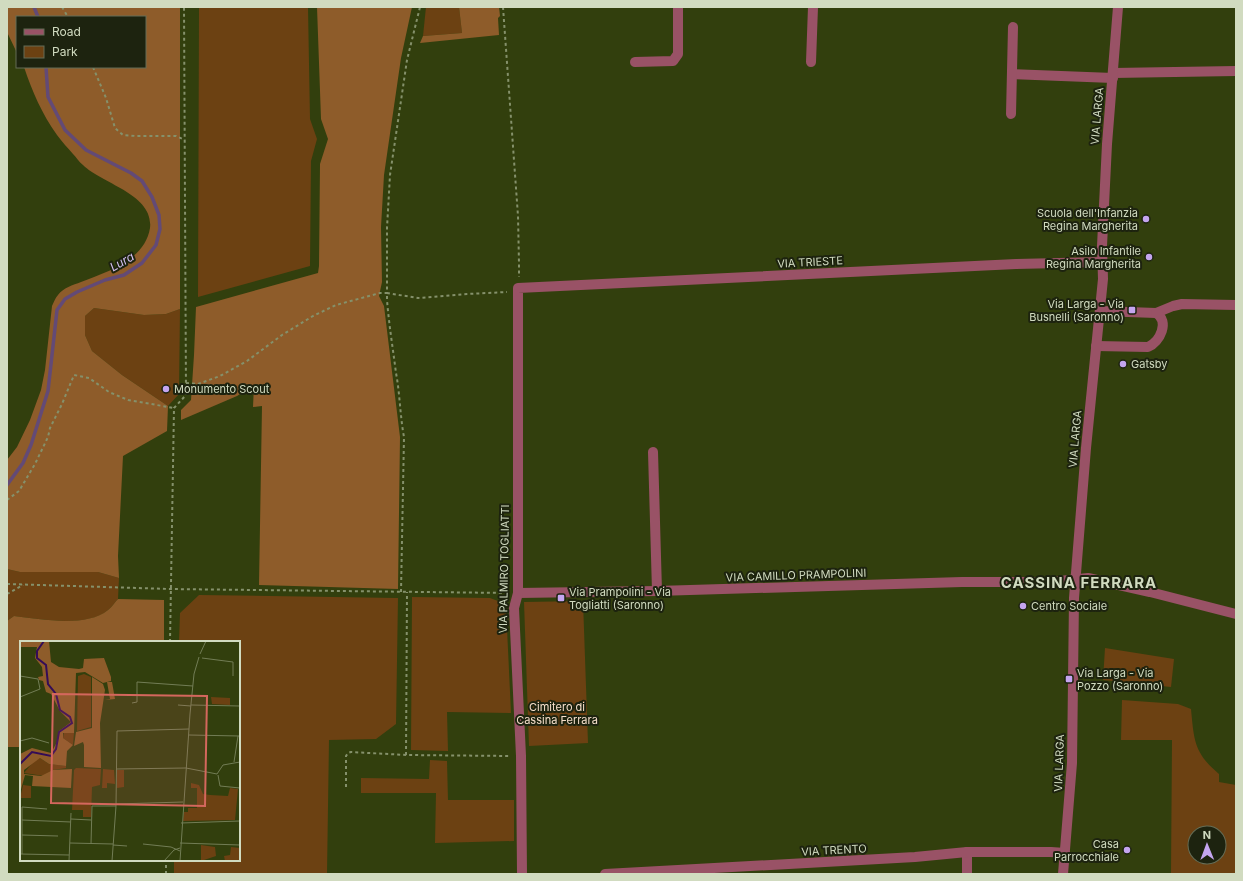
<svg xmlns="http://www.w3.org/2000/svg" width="1243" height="881" font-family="Inter,sans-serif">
<rect width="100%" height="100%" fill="#323f0d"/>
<!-- green -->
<g fill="#6c4112" fill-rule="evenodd">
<path d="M199,7H308L310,119L317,139L311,161L310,266L198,297Z"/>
<path d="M426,7H459L462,33L423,36Z"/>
<path d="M94,308L144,315L166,314L180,309L179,394L168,406L122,375L92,351L85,335V316Z"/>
<path d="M7,569L20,572H98L119,578L118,599C115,602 112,607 108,610C87,628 40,619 14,616L7,621Z"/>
<path d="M199,595L398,598L396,724L376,739L329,740L327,874H174V860H239V642H179L180,613Z"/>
<path d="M412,597L490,598L498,601L506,607L511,713L447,712L448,751L411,750Z"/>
<path d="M583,601L588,743L529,746L524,602Z"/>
<path d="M1105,648L1174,659L1171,687L1103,680Z"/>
<path d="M1122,700L1178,704L1191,709C1194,740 1194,753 1219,774V782L1236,785V874H1171L1172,740H1121ZM1195,833H1219V857H1195Z"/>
<path d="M430,760L447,761L448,800H514V841L435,843L436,793H361V778L429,779Z"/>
</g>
<!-- forest -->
<g fill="#8e5c2a">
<path d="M7,7H180V309L166,314L144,315L94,308L85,316V335L92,351L122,375L168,406L167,431L123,456L118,556L119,578L98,572H20L7,569V460L17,447L30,420L41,390L45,370L52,306C54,302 55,298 58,295C63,288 73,285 81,282C107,272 145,260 150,228C154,194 102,184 83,165C79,162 76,157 73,154C68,148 62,142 57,135C42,114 32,91 24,67H145V17H17V53L7,32Z"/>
<path d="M317,7H412L401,58L384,175L381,227L382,282L379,296L384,306L400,437L398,589L259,585L262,406L253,407L254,385L237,396L181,420V410L191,400L194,355L196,307L318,273L319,266L320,164L328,139L321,119Z"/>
<path d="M459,7H499L500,16L498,18L499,35L420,43L423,36L462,33Z"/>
<path d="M118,599L164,600V642H21V747H7V621L14,616C40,619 86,628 108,610C112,607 115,602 118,599Z"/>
</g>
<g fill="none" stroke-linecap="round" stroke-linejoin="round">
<!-- stream -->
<g stroke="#634a76" stroke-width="3.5">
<path d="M34,7L38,17"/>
<path d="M7,485L23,463L31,445L48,391L57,310L65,299L77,292L105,280L124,275L142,263L156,245L160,229L159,215L152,197L142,181L131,173L86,150L65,130L48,97L46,67"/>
</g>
<!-- path -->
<g stroke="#85916b" stroke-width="2" stroke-dasharray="3 3" stroke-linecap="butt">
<path d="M62,7L68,17"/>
<path d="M503,7L518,216L519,264V277"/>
<path d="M93,67L106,98L115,128L123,135L136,136H176L185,140"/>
<path d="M186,383L198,384L220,376L247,361L282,335L313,316L336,305L380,293H387V228L390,175L407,60L420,7"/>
<path d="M7,500L19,491L35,464L48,437L50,428L62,404L74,375L89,378L109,392L128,400L174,408"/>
<path d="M7,584L170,589L508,593"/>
<path d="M401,592L404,437C400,416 400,394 396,373C393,349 389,325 387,300V293L418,298L467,294L507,292"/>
<path d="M7,594L23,585"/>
<path d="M170,642L174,408L186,395L184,7"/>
<path d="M406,755L407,592"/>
<path d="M346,787V756L348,753L351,752L406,755L510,756"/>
<path d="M166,874V860"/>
</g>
<!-- minor -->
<g stroke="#995266" stroke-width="10">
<path d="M635,62L673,61L678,54V7"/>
<path d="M811,62L813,7"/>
<path d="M1113,73L1236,71"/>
<path d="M1012,74L1113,78"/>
<path d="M1011,114L1013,27"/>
<path d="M1100,311L1156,313L1173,306L1182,304L1236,305"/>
<path d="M1096,346L1148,347C1160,342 1170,321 1156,313"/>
<path d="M653,452L657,591"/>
<path d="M518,593L657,591L962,582H1050L1088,578L1150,592L1236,614"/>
<path d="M967,852V874"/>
<path d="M522,874L521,756L514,608L518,593V288L1016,264L1102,262"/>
<path d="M605,874L915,857L967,852H1051L1065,853"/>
<path d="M1063,874L1072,763L1074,598L1086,448L1103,279L1102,246L1107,144L1118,7"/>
</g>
</g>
<!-- markers -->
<g fill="#c5a6f0" stroke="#1d230f" stroke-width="1.5">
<circle cx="1146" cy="219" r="4"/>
<circle cx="1149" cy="257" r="4"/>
<rect x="1128" y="306" width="8" height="8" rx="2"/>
<circle cx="1123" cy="364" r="4"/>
<circle cx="166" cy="389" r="4"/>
<rect x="557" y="594" width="8" height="8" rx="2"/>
<circle cx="1023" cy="606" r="4"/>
<rect x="1065" y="675" width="8" height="8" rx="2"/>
<circle cx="1127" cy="850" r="4"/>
</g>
<g text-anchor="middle" stroke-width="4" stroke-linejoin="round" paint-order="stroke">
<!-- street labels -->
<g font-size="11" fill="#d1dbc0" stroke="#1d230f">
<text transform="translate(1097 116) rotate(-85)" y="4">VIA LARGA</text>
<text transform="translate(810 262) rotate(-3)" y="4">VIA TRIESTE</text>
<text transform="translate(1075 439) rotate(-85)" y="4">VIA LARGA</text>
<text transform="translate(504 569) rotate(-89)" y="4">VIA PALMIRO TOGLIATTI</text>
<text transform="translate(796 575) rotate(-2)" y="4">VIA CAMILLO PRAMPOLINI</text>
<text transform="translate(1059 763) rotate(-88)" y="4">VIA LARGA</text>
<text transform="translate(834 850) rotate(-3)" y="4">VIA TRENTO</text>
</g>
<!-- poi labels -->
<g font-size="11" fill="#d1dbc0" stroke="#1d230f" text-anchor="start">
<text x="1138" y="217" text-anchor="end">Scuola dell'Infanzia<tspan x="1138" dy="13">Regina Margherita</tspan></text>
<text x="1141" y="255" text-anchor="end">Asilo Infantile<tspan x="1141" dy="13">Regina Margherita</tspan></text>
<text x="1124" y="308" text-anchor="end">Via Larga - Via<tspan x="1124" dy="13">Busnelli (Saronno)</tspan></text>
<text x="1131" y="368">Gatsby</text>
<text x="174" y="393">Monumento Scout</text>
<text x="569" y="596">Via Prampolini - Via<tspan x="569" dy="13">Togliatti (Saronno)</tspan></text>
<text x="1031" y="610">Centro Sociale</text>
<text x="1077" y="677">Via Larga - Via<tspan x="1077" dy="13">Pozzo (Saronno)</tspan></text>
<text x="1119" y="848" text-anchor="end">Casa<tspan x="1119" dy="13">Parrocchiale</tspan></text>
</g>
<!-- park labels -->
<g font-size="11" fill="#f6dfcb" stroke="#1d230f">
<text x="557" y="711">Cimitero di<tspan x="557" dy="13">Cassina Ferrara</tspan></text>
</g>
<!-- water labels -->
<g font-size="12" font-style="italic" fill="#d4c0f3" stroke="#1d230f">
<text transform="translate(122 262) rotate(-30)" y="4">Lura</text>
</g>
<!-- district labels -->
<g font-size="15" font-weight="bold" letter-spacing="1" fill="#d1dbc0" stroke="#1d230f">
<text x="1079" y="588">CASSINA FERRARA</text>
</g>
</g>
<!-- overview -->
<g transform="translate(20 641)">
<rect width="220" height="220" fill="#323f0d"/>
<path d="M64,33L71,36V86L57,90L58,35ZM191,56L210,57V64L192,63ZM44,91L54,92L53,104L43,97ZM20,117L29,123L46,125V127L33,129L24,135L4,132L14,120ZM56,127L81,128L80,144L72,146L71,176H63V169H52L54,129ZM83,128L94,129L95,143L87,142V147H82ZM97,129H104V146L97,147ZM171,142L179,144L183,153L190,154L208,155L210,147L218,148L215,179L163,180L164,171H168V167H177V147H171ZM3,144L11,145V157H0ZM181,204L195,206L196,215L181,220ZM211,206L220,207L219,220H205L204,215L210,214Z" fill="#6c4112"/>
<path d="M0,0H29L31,21L39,26L59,28L63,27L64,18L84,17L91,36V40L83,42L65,31L56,32L54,92H43V97L53,104L47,110L46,125L29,123L20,117L4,129V133L21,135L33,129L52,128L51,147L12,145L13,135L5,134L0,152V113L12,107L31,112L37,101L39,90L51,81L40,70L31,53L26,51L23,40L19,39L18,36L23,35L22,26L15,17L17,6H0ZM72,36L83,43L85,49L80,82L81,127L64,126V104L63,101L54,105L56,91L72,87ZM87,41H92L95,58L85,59L90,58Z" fill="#8e5c2a"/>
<path fill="none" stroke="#340c57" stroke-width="2" d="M0,123L12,111L31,115L36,108L39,91L52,82L50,76L40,69L36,53L28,43L26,24L17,17V10L24,0"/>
<path fill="none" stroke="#727d55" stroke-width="1" d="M180,13L186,0M182,17L213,21V35M0,35L18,38L20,48L0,56M112,62L117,61V41L173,45M158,64L171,65M171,64L220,65M169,94L220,95M0,100L12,97L29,102M214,121L218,95M96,128L166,127L197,133M197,133L203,124L220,121M198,134L200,145L220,147M96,163L163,161M51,178L71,179M2,179L51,181M161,182L220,180M2,194L38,195M50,202L93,203M160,202L220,204M71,203L72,165H96M123,203L151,206L160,210M93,204L107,205M0,213L49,214M2,213V166L27,168M49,220L51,172M92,220L96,165L97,90L169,88M144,220L154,209L160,207M160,220L170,73L174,33L179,16"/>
<path fill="#d4675d" fill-opacity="0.15" stroke="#d4675d" stroke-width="2" d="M33,53L187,55L185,165L31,162Z"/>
<rect width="220" height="220" fill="none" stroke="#d1dbc0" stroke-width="2"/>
</g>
<!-- border -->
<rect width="1243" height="881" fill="none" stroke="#d1dbc0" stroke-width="16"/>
<!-- legend -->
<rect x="16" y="16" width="130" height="52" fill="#1d230f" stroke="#656d56"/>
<rect x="24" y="29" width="20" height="6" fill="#995266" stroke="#656d56"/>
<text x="52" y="36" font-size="12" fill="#d1dbc0">Road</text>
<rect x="24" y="46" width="20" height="12" fill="#6c4112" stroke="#656d56"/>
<text x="52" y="56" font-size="12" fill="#d1dbc0">Park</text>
<!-- north arrow -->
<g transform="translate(1207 845) rotate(359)"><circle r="19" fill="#1d230f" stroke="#656d56"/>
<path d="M0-3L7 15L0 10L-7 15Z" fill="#c5a6f0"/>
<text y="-6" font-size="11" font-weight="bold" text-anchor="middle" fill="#d1dbc0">N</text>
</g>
</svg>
